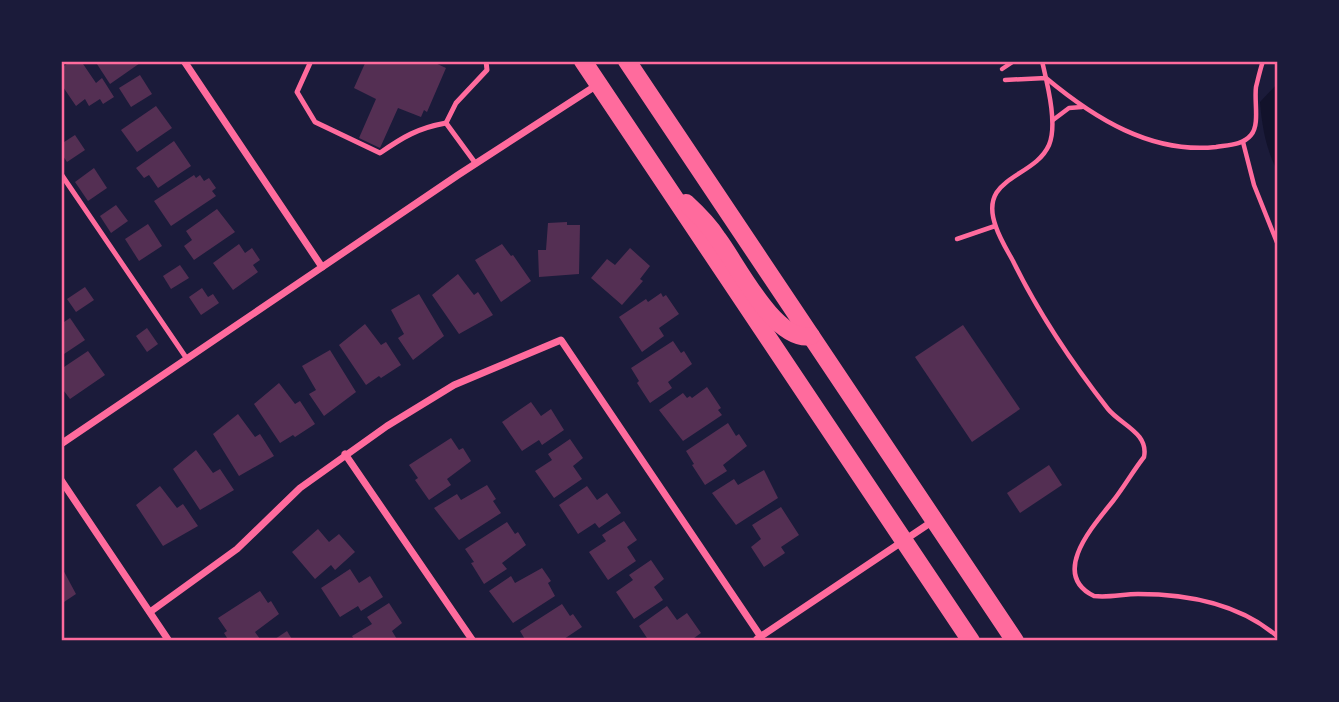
<svg xmlns="http://www.w3.org/2000/svg" width="1339" height="702" font-family="Cabin,sans-serif">
<rect width="100%" height="100%" fill="#1b1b3a"/>
<!-- water -->
<path fill="#12122b" d="M1278,83V172C1266,150 1262,127 1260,102Z"/>
<!-- building -->
<g fill="#542f53">
<path d="M71,61H81L96,83L102,78L114,97L103,104L100,99L89,106L85,99L76,106L61,84V68Z"/>
<path d="M95,61H143L110,84Z"/>
<path d="M366,61H431L446,68L427,112L424,110L421,117L398,108L380,148L359,138L376,99L354,88Z"/>
<path d="M140,75L152,94L131,107L119,88Z"/>
<path d="M156,106L172,128L137,152L121,130Z"/>
<path d="M75,135L85,150L67,162L61,153V144Z"/>
<path d="M174,141L191,166L158,188L149,175L144,178L136,168Z"/>
<path d="M94,168L107,188L88,201L75,182Z"/>
<path d="M194,175L196,178L200,175L204,181L209,178L216,188L212,191L216,196L171,226L154,201Z"/>
<path d="M116,205L128,221L111,233L100,216Z"/>
<path d="M217,209L235,232L194,260L184,246L192,240L186,231Z"/>
<path d="M567,222V225H580L579,274L539,277L538,250H546L548,223Z"/>
<path d="M148,224L162,246L139,261L125,239Z"/>
<path d="M239,244L245,253L252,248L260,260L253,265L258,272L233,290L213,263Z"/>
<path d="M502,244L511,256L513,255L531,281L501,302L475,260Z"/>
<path d="M630,248L650,266L640,279L643,281L622,305L591,278L607,259L615,265Z"/>
<path d="M180,265L189,278L171,289L163,276Z"/>
<path d="M458,274L474,295L478,292L493,315L459,334L432,295Z"/>
<path d="M85,287L94,300L76,312L67,299Z"/>
<path d="M202,288L208,297L213,294L219,303L201,315L189,297Z"/>
<path d="M661,293L663,297L666,295L679,314L659,328L664,336L642,352L619,317L646,299L648,302Z"/>
<path d="M419,294L444,336L413,360L398,338L404,334L391,310Z"/>
<path d="M70,318L85,340L61,356V324Z"/>
<path d="M365,324L381,345L386,342L401,365L381,378L379,376L366,385L339,345Z"/>
<path d="M963,325L1020,409L972,442L915,357Z"/>
<path d="M147,328L158,344L147,352L136,336Z"/>
<path d="M673,341L681,353L684,351L692,364L668,382L672,388L650,403L637,383L639,381L631,368Z"/>
<path d="M330,350L356,392L324,416L309,394L316,390L302,366Z"/>
<path d="M88,351L105,375L70,399L61,387V380L64,378L61,369Z"/>
<path d="M279,383L295,404L300,401L315,424L295,437L293,435L280,443L254,404Z"/>
<path d="M707,387L721,408L718,410L722,415L683,441L659,410L683,393L687,398L690,396L692,398Z"/>
<path d="M531,402L541,416L551,409L564,430L542,445L539,440L522,451L502,422Z"/>
<path d="M238,414L255,437L260,434L274,456L239,476L213,434Z"/>
<path d="M728,423L736,436L739,434L747,446L723,465L727,471L705,485L692,465L694,464L686,451Z"/>
<path d="M451,438L459,450L463,448L471,461L447,479L451,485L429,500L415,480L418,478L409,465Z"/>
<path d="M570,439L583,458L573,466L582,479L554,498L535,471L552,460L548,454Z"/>
<path d="M196,450L213,473L220,469L234,490L200,510L173,469Z"/>
<path d="M1049,465L1062,485L1020,513L1007,493Z"/>
<path d="M764,470L778,498L736,525L712,493L734,479L738,485Z"/>
<path d="M487,485L496,499L493,501L501,513L459,540L434,508L457,494L461,500Z"/>
<path d="M160,486L177,508L183,504L198,526L163,546L136,505Z"/>
<path d="M587,486L597,500L607,493L621,513L599,528L595,523L578,534L559,505Z"/>
<path d="M781,507L799,535L781,547L785,553L764,567L751,547L761,539L752,525Z"/>
<path d="M624,521L637,540L627,547L636,561L608,580L589,552L606,541L602,535Z"/>
<path d="M507,522L515,534L518,532L526,545L502,563L507,569L484,584L471,563L474,562L465,549Z"/>
<path d="M318,529L329,542L339,534L355,552L335,570L331,565L315,579L292,552Z"/>
<path d="M651,560L664,579L654,587L663,600L634,619L616,592L633,580L629,575Z"/>
<path d="M61,566L76,594L61,604Z"/>
<path d="M542,568L551,581L548,583L555,596L513,623L489,591L511,576L515,583Z"/>
<path d="M350,569L359,583L370,576L383,597L361,611L358,606L340,617L321,588Z"/>
<path d="M260,591L268,603L271,601L279,614L255,632L260,639L256,641H229L224,633L227,631L218,618Z"/>
<path d="M389,603L402,623L392,631L398,641H355L352,636L372,624L367,617Z"/>
<path d="M562,604L570,616L573,614L582,627L564,639L565,641H526L520,631Z"/>
<path d="M667,606L677,620L687,613L701,633L690,641H649L639,626Z"/>
<path d="M287,631L293,641H272Z"/>
</g>
<g fill="none" stroke-linecap="round" stroke-linejoin="round">
<!-- path -->
<g stroke="#ff6b9d" stroke-width="4.5">
<path d="M1042,61C1047,83 1058,124 1049,145C1034,179 977,176 996,227C1000,239 1007,250 1013,261C1039,314 1072,363 1108,409C1121,425 1149,433 1144,457C1133,471 1124,487 1113,501C1094,525 1049,574 1094,596C1109,598 1123,594 1138,594C1188,594 1239,603 1278,637"/>
<path d="M1002,69L1014,61"/>
<path d="M1005,80L1046,78C1094,118 1151,154 1216,147C1228,145 1243,145 1251,135C1260,125 1254,101 1256,87C1258,79 1260,70 1263,61"/>
<path d="M1053,120L1069,108L1082,107"/>
<path d="M1243,142L1254,185L1278,245"/>
<path d="M957,239L995,226"/>
</g>
<!-- service -->
<g stroke="#ff6b9d" stroke-width="5">
<path d="M311,61L297,92L315,122L380,153C403,137 418,128 446,123"/>
<path d="M476,164L446,123L456,103L487,70L486,61"/>
<path d="M61,174L187,359"/>
</g>
<!-- minor -->
<g stroke="#ff6b9d" stroke-width="7">
<path d="M184,61L322,267"/>
<path d="M61,444L458,175L597,85"/>
<path d="M345,454L473,641"/>
<path d="M61,480L169,641"/>
<path d="M150,612L237,549L300,488L387,426L454,385L561,340L761,637L759,641"/>
<path d="M757,639L933,521"/>
</g>
<!-- primary -->
<g stroke="#ff6b9d" stroke-width="18">
<path d="M583,61L971,641"/>
<path d="M627,61L1015,641"/>
<path d="M686,203C698,214 709,225 718,239C737,264 775,343 811,336"/>
</g>
</g>
<!-- border -->
<rect width="1339" height="702" fill="none" stroke="#1b1b3a" stroke-width="126"/>
<rect x="63" y="63" width="1213" height="576" fill="none" stroke="#ff6b9d" stroke-width="2.5"/>
</svg>
